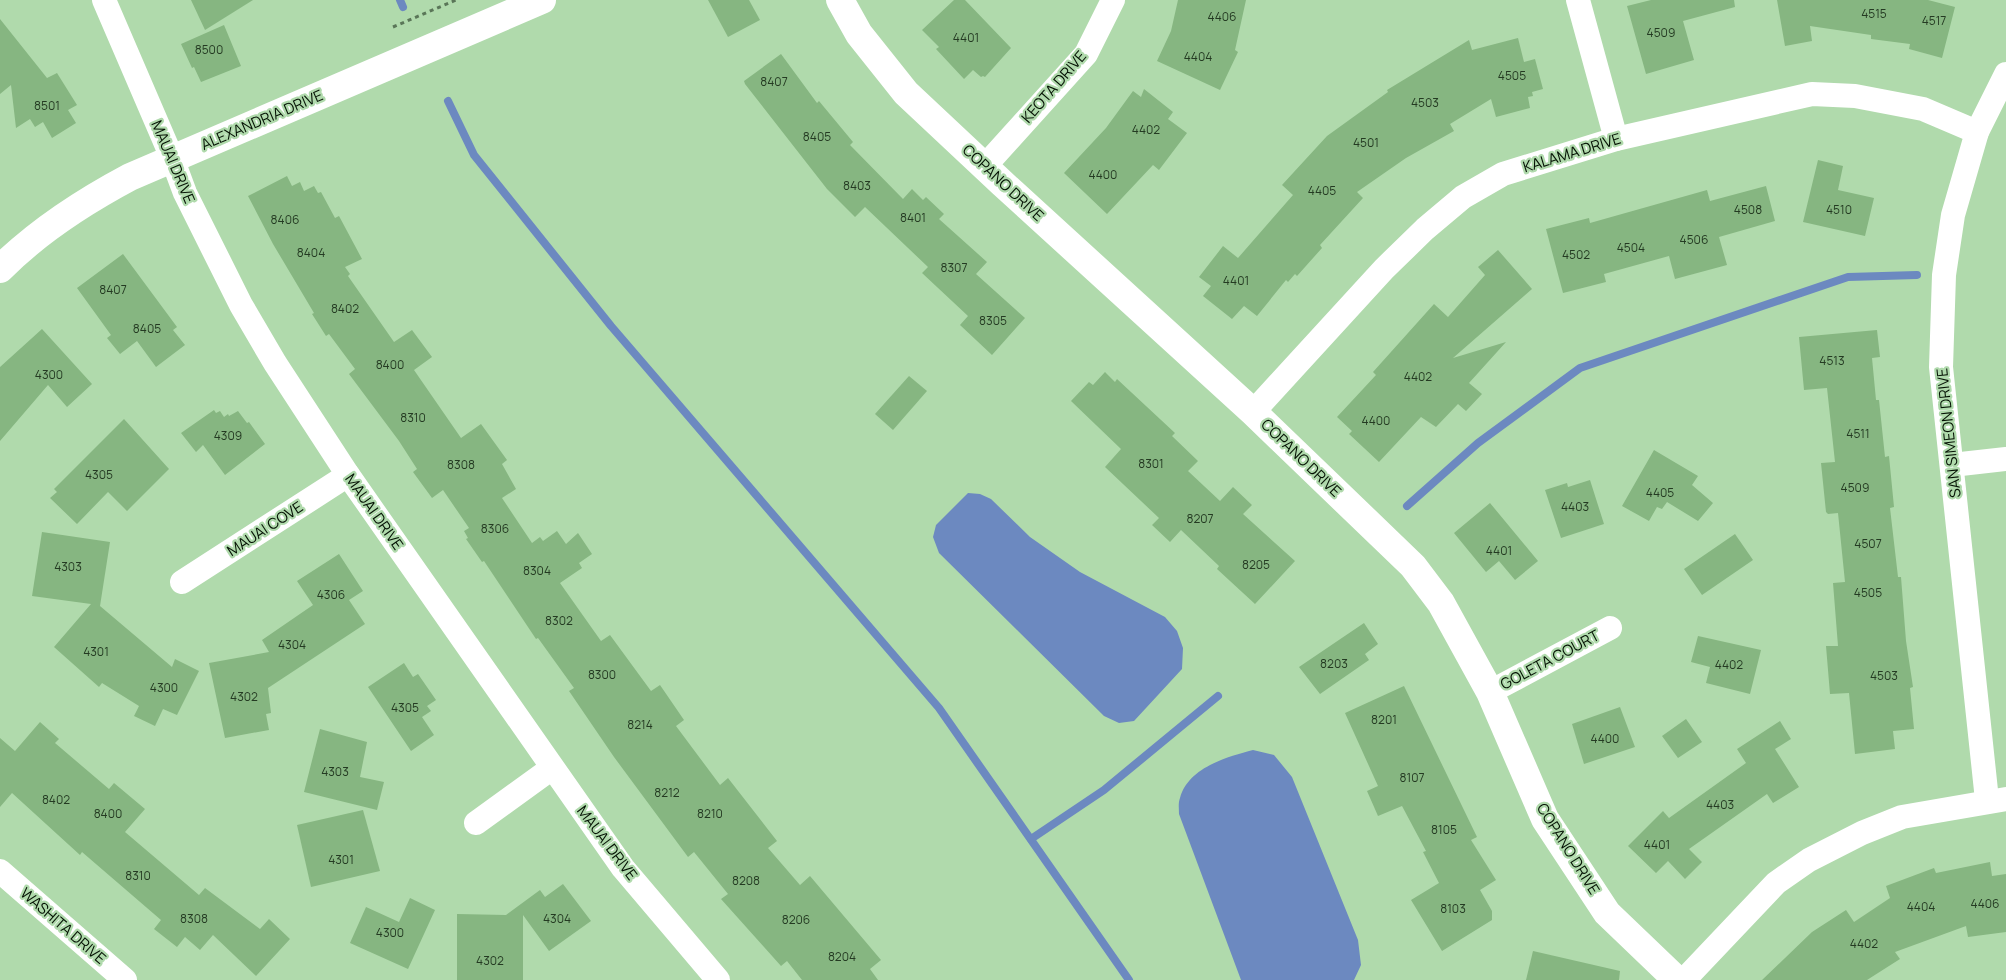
<svg xmlns="http://www.w3.org/2000/svg" width="2006" height="980" font-family="Manrope,sans-serif">
<rect width="100%" height="100%" fill="#b0daac"/>
<!-- water -->
<g fill="#6c89c0">
<path d="M968,493L980,494L991,499L1030,537L1080,572L1165,617L1177,631L1183,648L1182,669L1134,721L1119,723L1104,716L939,553L933,537L936,525Z"/>
<path d="M1253,750L1274,755L1292,777L1358,940L1361,965L1354,980H1241L1179,814C1179,809 1178,803 1180,798C1188,768 1226,757 1253,750Z"/>
</g>
<g fill="none" stroke-linecap="round" stroke-linejoin="round">
<!-- stream -->
<g stroke="#6c89c0" stroke-width="8">
<path d="M400,0L403,7"/>
<path d="M448,101L474,155L611,326L939,708L1129,980"/>
<path d="M1407,506L1478,443L1580,368L1848,277L1917,275"/>
<path d="M1031,839L1104,790L1218,696"/>
</g>
</g>
<!-- building -->
<g fill="#86b681">
<path d="M191,0H253L205,30Z"/>
<path d="M708,0H749L760,20L728,37Z"/>
<path d="M954,0H965L1011,48L985,77L983,76L981,77L973,70L964,79L936,49L939,47L922,30Z"/>
<path d="M1178,0H1246L1235,50L1238,52L1220,90L1157,61L1171,31Z"/>
<path d="M1651,0H1734L1735,7L1683,21L1694,60L1646,74L1627,6Z"/>
<path d="M1777,0H1928L1955,7L1942,58L1909,49L1910,44L1871,39V35L1810,26L1812,41L1785,46Z"/>
<path d="M0,19L47,78L57,73L77,105L68,110L76,123L52,138L43,122L35,127L30,119L16,128L11,85L0,94Z"/>
<path d="M224,25L241,66L201,82L194,67L192,68L181,44Z"/>
<path d="M1518,38L1524,62L1535,59L1543,89L1532,92L1533,96L1528,97L1530,108L1496,117L1491,99L1450,124L1454,131L1406,158L1357,192L1363,198L1320,245L1322,248L1297,276L1295,274L1288,282L1286,280L1257,316L1244,306L1232,319L1203,296L1211,286L1199,277L1223,246L1238,258L1293,195L1282,185L1327,136L1388,92L1387,90L1469,40L1472,50Z"/>
<path d="M781,54L817,103L819,101L853,142L850,145L903,199L912,189L923,200L926,197L944,214L939,219L987,262L976,274L1025,318L992,355L960,325L968,316L922,273L928,267L865,207L855,217L827,189L745,84L744,81Z"/>
<path d="M1144,89L1173,112L1168,119L1187,133L1159,170L1153,165L1107,214L1064,173L1106,128L1133,91L1141,97Z"/>
<path d="M1818,160L1843,166L1838,190L1874,198L1865,236L1803,222Z"/>
<path d="M287,176L292,186L300,182L304,191L314,186L318,193L321,192L335,218L339,216L362,259L345,267L350,274L348,276L394,342L412,330L432,357L414,370L461,438L481,424L507,460L502,464L516,489L502,498L532,543L540,537L543,541L557,531L566,544L578,533L592,554L579,563L582,568L560,583L601,641L610,635L651,691L660,685L684,720L676,726L720,785L728,778L777,841L768,848L800,885L810,876L881,960L870,969L878,980H802L787,961L781,966L721,899L728,894L694,852L688,857L614,757L569,691L574,688L538,638L536,639L484,561L482,562L466,539L468,538L464,531L469,528L443,490L432,498L413,472L417,469L399,441L349,374L355,369L329,334L326,336L312,314L314,313L273,244L248,196Z"/>
<path d="M1766,186L1775,221L1719,237L1727,265L1675,279L1669,256L1604,274L1606,282L1563,293L1546,229L1589,218L1590,223L1707,190L1710,201Z"/>
<path d="M1498,250L1532,289L1453,358L1506,342L1469,383L1482,394L1466,411L1458,404L1436,427L1421,417L1379,462L1349,434L1352,431L1337,417L1376,375L1373,372L1434,304L1448,317L1485,275L1478,267Z"/>
<path d="M123,254L177,327L173,330L185,345L156,367L137,341L120,354L107,338L111,335L77,288Z"/>
<path d="M42,329L92,384L67,407L48,385L0,441V367Z"/>
<path d="M1877,330L1880,357L1872,358L1876,400H1879L1885,457L1889,456L1894,507L1890,508L1898,577H1901L1906,641L1913,687L1910,688L1914,729L1893,731L1895,749L1855,754L1849,693L1830,694L1826,646H1838L1833,583L1845,582L1838,513L1828,514L1826,512L1821,463L1835,462L1827,388L1804,390L1799,337Z"/>
<path d="M1105,372L1115,382L1117,379L1175,433L1172,436L1198,461L1188,471L1220,501L1233,487L1252,505L1243,514L1295,561L1255,604L1217,569L1219,566L1181,530L1170,542L1152,525L1159,518L1105,467L1121,449L1071,401L1089,382L1093,385Z"/>
<path d="M909,376L927,391L893,430L875,414Z"/>
<path d="M214,410L216,413L220,411L224,417L228,414L229,416L238,411L247,423L249,422L265,444L225,475L203,445L196,452L181,433Z"/>
<path d="M124,419L169,469L127,511L108,492L77,524L50,498L57,492L54,489Z"/>
<path d="M1654,450L1698,476L1692,485L1713,503L1698,521L1667,502L1662,509L1657,507L1649,521L1622,506Z"/>
<path d="M1590,480L1604,524L1561,538L1545,490L1567,483L1568,487Z"/>
<path d="M1490,503L1538,561L1515,580L1499,561L1486,572L1454,533Z"/>
<path d="M42,532L110,542L100,606L172,667L175,659L199,671L177,715L163,709L155,726L134,716L139,706L102,683L99,687L54,647L91,604L32,596Z"/>
<path d="M1735,534L1753,560L1702,595L1684,569Z"/>
<path d="M339,554L363,591L349,600L365,624L268,688L271,713L266,714L269,730L225,738L209,663L269,652L262,640L313,605L297,581Z"/>
<path d="M1364,623L1378,644L1365,654L1369,660L1320,694L1299,667Z"/>
<path d="M1698,636L1761,650L1750,694L1706,683L1710,667L1691,662Z"/>
<path d="M404,663L413,677L418,674L436,700L427,706L431,711L422,717L434,735L411,751L368,687Z"/>
<path d="M1404,686L1477,837L1471,840L1496,880L1480,890L1492,911V920L1442,951L1411,900L1439,883L1423,852L1426,851L1402,806L1378,816L1367,791L1378,786L1345,713Z"/>
<path d="M1620,707L1635,747L1584,764L1572,724Z"/>
<path d="M1686,719L1702,742L1678,758L1662,736Z"/>
<path d="M1780,721L1791,739L1775,749L1799,787L1773,803L1767,794L1689,849L1702,862L1685,879L1668,861L1656,873L1628,846L1663,811L1669,818L1746,763L1737,749Z"/>
<path d="M40,722L59,739L55,743L109,789L114,783L145,809L125,832L199,895L205,888L260,929L269,919L290,939L256,976L213,935L200,950L185,937L177,947L154,929L161,920L82,852L80,855L12,793L0,807V738L15,751Z"/>
<path d="M320,729L367,742L360,777L384,782L377,810L304,792Z"/>
<path d="M363,810L380,871L311,887L297,825Z"/>
<path d="M1990,862L1992,876L2006,874V932L1968,937L1966,926L1895,952L1900,959L1867,980H1762L1812,932L1846,910L1854,922L1890,898L1886,886L1934,868L1936,873Z"/>
<path d="M563,884L591,921L549,951L523,915V980H457V914L506,915L540,890L545,897Z"/>
<path d="M410,898L435,910L408,969L350,943L366,907L399,922Z"/>
<path d="M1533,951L1620,971L1619,980H1526Z"/>
</g>
<g fill="none" stroke-linecap="round" stroke-linejoin="round">
<!-- path -->
<path stroke="#5a7658" stroke-width="3" stroke-dasharray="4 4" stroke-linecap="butt" d="M393,27L456,0"/>
<!-- minor -->
<g stroke="#fff" stroke-width="24">
<path d="M104,0L172,158L185,193L241,305L275,363L348,475L623,868L718,980"/>
<path d="M1578,0L1616,139"/>
<path d="M984,167L1086,54L1113,0"/>
<path d="M1253,412L1384,269L1425,229L1463,197L1503,174L1616,139L1812,94L1855,96L1923,109L1977,132"/>
<path d="M1952,465L2006,459"/>
<path d="M182,582L348,475"/>
<path d="M1490,692L1610,628"/>
<path d="M1987,800L1941,367L1944,275L1953,215L1977,132L2006,74"/>
<path d="M476,823L552,768"/>
<path d="M0,871L125,980"/>
<path d="M1684,980L1776,883L1809,860L1862,833L1902,817L2006,799"/>
</g>
<!-- tertiary -->
<g stroke="#fff" stroke-width="28">
<path d="M840,0L859,34L906,93L1002,183L1253,412L1413,566L1441,603L1490,692L1545,819L1607,913L1677,980"/>
<path d="M0,269C38,231 83,202 130,177L542,0"/>
</g>
</g>
<g text-anchor="middle" stroke-width="4.5" stroke-linejoin="round" paint-order="stroke">
<!-- number labels -->
<g font-size="12" fill="#243a22">
<text x="1874" y="18">4515</text>
<text x="1222" y="21">4406</text>
<text x="1934" y="25">4517</text>
<text x="1661" y="37">4509</text>
<text x="966" y="42">4401</text>
<text x="209" y="54">8500</text>
<text x="1198" y="61">4404</text>
<text x="1512" y="80">4505</text>
<text x="774" y="86">8407</text>
<text x="1425" y="107">4503</text>
<text x="47" y="110">8501</text>
<text x="1146" y="134">4402</text>
<text x="817" y="141">8405</text>
<text x="1366" y="147">4501</text>
<text x="1103" y="179">4400</text>
<text x="857" y="190">8403</text>
<text x="1322" y="195">4405</text>
<text x="1748" y="214">4508</text>
<text x="1839" y="214">4510</text>
<text x="913" y="222">8401</text>
<text x="285" y="224">8406</text>
<text x="1694" y="244">4506</text>
<text x="1631" y="252">4504</text>
<text x="311" y="257">8404</text>
<text x="1576" y="259">4502</text>
<text x="954" y="272">8307</text>
<text x="1236" y="285">4401</text>
<text x="113" y="294">8407</text>
<text x="345" y="313">8402</text>
<text x="993" y="325">8305</text>
<text x="147" y="333">8405</text>
<text x="1832" y="365">4513</text>
<text x="390" y="369">8400</text>
<text x="49" y="379">4300</text>
<text x="1418" y="381">4402</text>
<text x="413" y="422">8310</text>
<text x="1376" y="425">4400</text>
<text x="1858" y="438">4511</text>
<text x="228" y="440">4309</text>
<text x="1151" y="468">8301</text>
<text x="461" y="469">8308</text>
<text x="99" y="479">4305</text>
<text x="1855" y="492">4509</text>
<text x="1660" y="497">4405</text>
<text x="1575" y="511">4403</text>
<text x="1200" y="523">8207</text>
<text x="495" y="533">8306</text>
<text x="1868" y="548">4507</text>
<text x="1499" y="555">4401</text>
<text x="1256" y="569">8205</text>
<text x="68" y="571">4303</text>
<text x="537" y="575">8304</text>
<text x="1868" y="597">4505</text>
<text x="331" y="599">4306</text>
<text x="559" y="625">8302</text>
<text x="292" y="649">4304</text>
<text x="96" y="656">4301</text>
<text x="1334" y="668">8203</text>
<text x="1729" y="669">4402</text>
<text x="602" y="679">8300</text>
<text x="1884" y="680">4503</text>
<text x="164" y="692">4300</text>
<text x="244" y="701">4302</text>
<text x="405" y="712">4305</text>
<text x="1384" y="724">8201</text>
<text x="640" y="729">8214</text>
<text x="1605" y="743">4400</text>
<text x="335" y="776">4303</text>
<text x="1412" y="782">8107</text>
<text x="667" y="797">8212</text>
<text x="56" y="804">8402</text>
<text x="1720" y="809">4403</text>
<text x="108" y="818">8400</text>
<text x="710" y="818">8210</text>
<text x="1444" y="834">8105</text>
<text x="1657" y="849">4401</text>
<text x="341" y="864">4301</text>
<text x="138" y="880">8310</text>
<text x="746" y="885">8208</text>
<text x="1985" y="908">4406</text>
<text x="1921" y="911">4404</text>
<text x="1453" y="913">8103</text>
<text x="194" y="923">8308</text>
<text x="557" y="923">4304</text>
<text x="796" y="924">8206</text>
<text x="390" y="937">4300</text>
<text x="1864" y="948">4402</text>
<text x="842" y="961">8204</text>
<text x="490" y="965">4302</text>
</g>
<!-- street labels -->
<g font-size="15" fill="#041103" stroke="#b0daac">
<text transform="translate(1054 87) rotate(-49)" y="5">KEOTA DRIVE</text>
<text transform="translate(262 120) rotate(-23)" y="5">ALEXANDRIA DRIVE</text>
<text transform="translate(1572 153) rotate(-17)" y="5">KALAMA DRIVE</text>
<text transform="translate(173 162) rotate(67)" y="5">MAUAI DRIVE</text>
<text transform="translate(1003 183) rotate(43)" y="5">COPANO DRIVE</text>
<text transform="translate(1949 433) rotate(-96)" y="5">SAN SIMEON DRIVE</text>
<text transform="translate(1301 458) rotate(44)" y="5">COPANO DRIVE</text>
<text transform="translate(374 512) rotate(55)" y="5">MAUAI DRIVE</text>
<text transform="translate(265 529) rotate(-33)" y="5">MAUAI COVE</text>
<text transform="translate(1550 660) rotate(-28)" y="5">GOLETA COURT</text>
<text transform="translate(607 843) rotate(53)" y="5">MAUAI DRIVE</text>
<text transform="translate(1568 849) rotate(58)" y="5">COPANO DRIVE</text>
<text transform="translate(63 926) rotate(41)" y="5">WASHITA DRIVE</text>
</g>
</g>
</svg>
